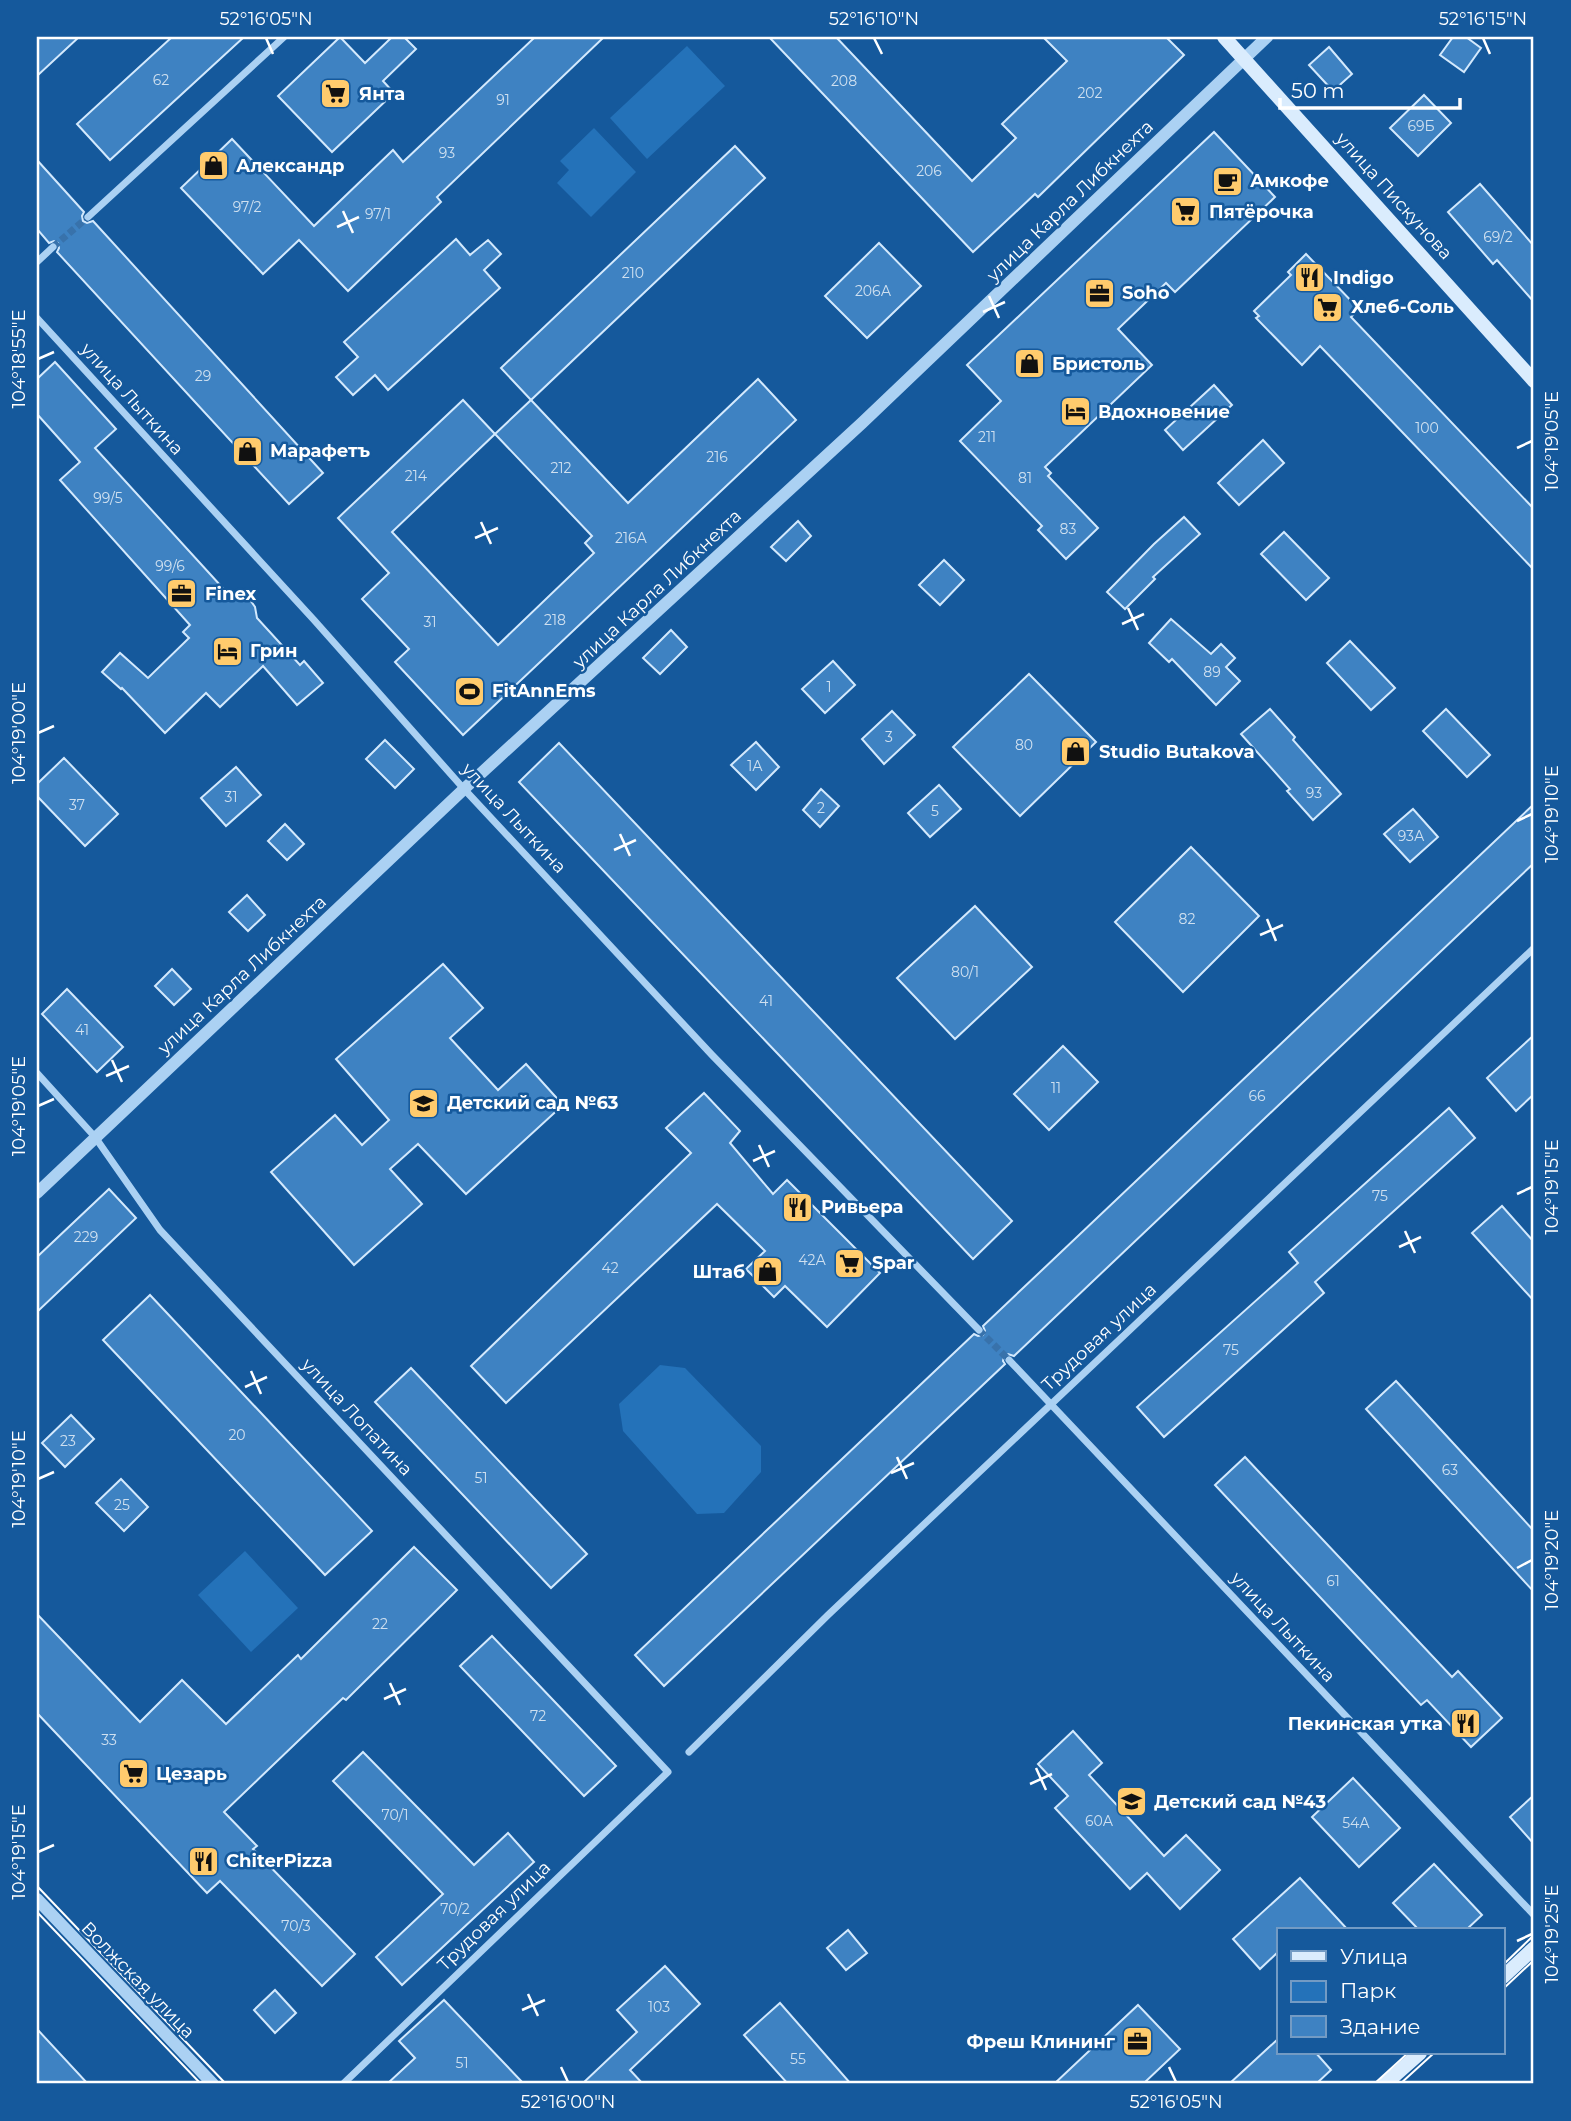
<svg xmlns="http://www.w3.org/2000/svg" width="1571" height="2121" font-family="Montserrat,sans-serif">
<rect width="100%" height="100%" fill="#15599c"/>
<!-- green -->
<g fill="#2472b9">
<path d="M687,46L725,86L647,159L610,118Z"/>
<path d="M594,128L636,172L591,217L557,183L569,170L560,161Z"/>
<path d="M660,1365L685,1368L761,1446V1472L724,1513L697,1514L623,1431L619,1404Z"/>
<path d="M245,1551L298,1608L251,1652L198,1595Z"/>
</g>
<!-- building -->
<g fill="#3e82c2" stroke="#d3e9fd" stroke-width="2" fill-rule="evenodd">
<path d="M37,37H79L37,76Z"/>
<path d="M172,37H244L110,160L77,124Z"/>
<path d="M340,37L365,63L392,37H404L416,49L383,81L394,93L332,152L278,96Z"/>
<path d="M535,37H604L437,197L441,202L348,291L299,240L263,274L181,188L232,139L314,226L393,150L403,162Z"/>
<path d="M769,37H836L972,181L1016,138L1002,124L1067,61L1043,37H1166L1184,55L1038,197L1035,194L973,252Z"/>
<path d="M1453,37H1466L1481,48L1464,72L1440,55Z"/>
<path d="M1329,47L1352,74L1333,91L1309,65Z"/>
<path d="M1424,95L1451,123L1418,156L1390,128Z"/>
<path d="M1214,132L1275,197L1175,292L1166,283L1118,329L1152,365L1045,467L1051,473L1048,476L1098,528L1066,559L1038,530L1042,526L960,441L1001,401L967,365Z"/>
<path d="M735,146L765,178L531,400L501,368Z"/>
<path d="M37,160L84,212L82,216L83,221L87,223L93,221L323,473L289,504L57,252L59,248L58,243L54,241L49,243L37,229Z"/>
<path d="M1480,184L1534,246V302L1497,260L1493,264L1448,212Z"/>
<path d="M456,239L470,255L488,240L501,254L484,270L500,288L388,390L375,375L353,395L336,377L358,357L344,342Z"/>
<path d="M879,243L921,286L867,338L825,296Z"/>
<path d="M1306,254L1359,309L1351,317L1534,509V570L1320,346L1302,365L1256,318L1259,316L1254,311L1291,275L1288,272Z"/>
<path d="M55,362L116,429L95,448L231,597L239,594L248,597L255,607L257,618L300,665L304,661L323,683L297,705L263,666L220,707L206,693L165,733L122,688L121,689L102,672L120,653L148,678L189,638L183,632L190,625L60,480L80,462L37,414V379Z"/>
<path d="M758,379L796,420L463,735L395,662L409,649L362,599L389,573L338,518L463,400L495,434L531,400L628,503ZM495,434L592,536L585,543L594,553L498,645L392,532Z"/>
<path d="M1214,385L1232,405L1183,450L1165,430Z"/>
<path d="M1263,440L1284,463L1239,505L1218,483Z"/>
<path d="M1184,517L1200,534L1153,577L1155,579L1125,609L1107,592L1154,544Z"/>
<path d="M798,521L811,536L786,561L771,547Z"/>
<path d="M1284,532L1329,578L1306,600L1261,554Z"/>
<path d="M944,560L964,580L940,605L919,585Z"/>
<path d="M1171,619L1211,654L1221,644L1235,658L1226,667L1240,681L1216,705L1172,659L1169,662L1149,643Z"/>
<path d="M671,630L687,647L660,674L643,658Z"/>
<path d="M1350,641L1395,688L1371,710L1327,663Z"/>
<path d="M833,661L855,685L825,713L802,689Z"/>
<path d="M1029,674L1096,742L1020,816L953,747Z"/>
<path d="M1270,709L1295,737L1293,740L1341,794L1313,820L1287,791L1290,789L1241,734Z"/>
<path d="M1446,709L1490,755L1467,777L1423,731Z"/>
<path d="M892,711L915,735L884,764L862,739Z"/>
<path d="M385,740L414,769L395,788L366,759Z"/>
<path d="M756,742L779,767L756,790L731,765Z"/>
<path d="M559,743L1012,1221L973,1259L519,782Z"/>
<path d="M64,758L118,814L85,846L37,796V784Z"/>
<path d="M236,767L261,795L226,826L201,798Z"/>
<path d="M939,785L961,809L930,837L908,813Z"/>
<path d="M821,789L839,806L820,827L803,810Z"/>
<path d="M1534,804V863L1014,1356L1008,1354L1004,1356L1003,1361L1005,1364L664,1686L635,1655L974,1334L978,1336L983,1335L985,1331L983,1326Z"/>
<path d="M1413,809L1438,837L1410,862L1384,834Z"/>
<path d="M285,824L304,844L287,860L268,841Z"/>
<path d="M1191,847L1259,916L1183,992L1115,922Z"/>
<path d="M247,895L265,915L248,931L229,912Z"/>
<path d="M975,906L1032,967L955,1039L897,978Z"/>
<path d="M443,964L483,1008L450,1038L498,1090L526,1064L563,1105L466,1194L418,1144L390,1169L422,1204L354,1265L271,1172L335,1115L362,1145L389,1120L336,1059Z"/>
<path d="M172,969L191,989L174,1005L155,986Z"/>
<path d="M67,989L123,1047L97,1072L42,1014Z"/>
<path d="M1534,1035V1094L1516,1111L1487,1078Z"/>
<path d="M1063,1046L1098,1082L1049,1130L1014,1094Z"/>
<path d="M704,1093L740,1131L730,1143L773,1194L787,1180L880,1273L827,1327L785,1286L774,1297L746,1269L765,1251L717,1204L506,1403L471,1366L691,1153L666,1128Z"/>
<path d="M1449,1108L1475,1138L1315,1282L1324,1293L1164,1437L1137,1407L1298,1263L1289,1252Z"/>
<path d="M109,1189L136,1218L37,1312V1257Z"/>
<path d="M1502,1206L1534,1242V1301L1472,1233Z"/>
<path d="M150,1295L372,1531L325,1575L103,1340Z"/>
<path d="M411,1368L587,1554L551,1588L375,1402Z"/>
<path d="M1396,1381L1534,1531V1592L1366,1409Z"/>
<path d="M71,1415L94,1439L65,1467L42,1443Z"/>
<path d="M1245,1457L1452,1677L1458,1671L1502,1718L1471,1747L1427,1700L1421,1705L1215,1485Z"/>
<path d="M121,1479L148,1507L124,1531L96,1503Z"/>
<path d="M414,1547L457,1590L346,1700L343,1698L224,1812L257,1846L253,1849L355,1954L322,1986L220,1881L207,1893L37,1713V1614L140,1722L182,1680L226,1724L298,1655L301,1659Z"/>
<path d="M492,1636L616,1766L584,1796L460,1666Z"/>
<path d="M1073,1731L1102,1763L1089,1775L1164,1856L1186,1835L1220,1870L1180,1909L1147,1873L1130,1889L1055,1808L1068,1796L1038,1764Z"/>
<path d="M363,1752L474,1865L508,1833L534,1862L402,1985L376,1957L443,1894L333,1781Z"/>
<path d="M1353,1778L1400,1828L1359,1867L1312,1817Z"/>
<path d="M1534,1795V1844L1510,1817Z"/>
<path d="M1434,1864L1482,1915L1466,1930H1419L1393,1903Z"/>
<path d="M1300,1878L1348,1930H1279V1951L1260,1969L1233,1939Z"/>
<path d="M848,1930L867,1953L846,1970L827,1948Z"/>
<path d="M665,1966L700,2004L630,2070L643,2084H582L637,2032L617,2010Z"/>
<path d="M275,1990L296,2013L275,2033L254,2010Z"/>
<path d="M444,2000L524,2084H387L415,2058L399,2041Z"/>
<path d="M780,2003L851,2084H788L744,2035Z"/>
<path d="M1138,2005L1180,2049L1143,2084H1054Z"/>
<path d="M37,2029L88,2084H37Z"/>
<path d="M1279,2038V2053H1316L1331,2070L1316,2084H1229Z"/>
</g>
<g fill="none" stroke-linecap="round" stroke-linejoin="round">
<!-- minor-tunnel -->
<g stroke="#3872ab" stroke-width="7" stroke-dasharray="7 3.5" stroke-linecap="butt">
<path d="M53,247L88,217"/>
<path d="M979,1330L1009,1360"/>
</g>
<!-- minor -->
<g stroke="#abd1f3" stroke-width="7">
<path d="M88,217L284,37"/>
<path d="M37,262L53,247"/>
<path d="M37,318L314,620L464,789L712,1055L979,1330"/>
<path d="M37,1073L95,1137L160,1230L668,1772L343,2084"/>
<path d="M1009,1360L1534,1915"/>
<path d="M689,1752L828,1615L1534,948"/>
</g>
<!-- tertiary -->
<g stroke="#abd1f3" stroke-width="12">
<path d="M37,1193L464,789L862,423L1267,37"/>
<path d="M37,1899L213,2084"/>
</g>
<!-- secondary -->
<g stroke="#daecfd" stroke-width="14">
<path d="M1224,37L1534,381"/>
<path d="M1503,1977L1534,1948"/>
<path d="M1385,2084L1420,2053"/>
</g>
<!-- tram -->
<g stroke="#fff" stroke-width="2">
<path d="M37,1886L226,2084"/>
<path d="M37,1912L201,2084"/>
<path d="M1503,1965L1534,1935"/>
<path d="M1503,1989L1534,1960"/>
<path d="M1374,2084L1408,2053"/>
<path d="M1400,2084L1434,2053"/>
</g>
</g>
<!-- ticks -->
<path fill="none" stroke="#fff" stroke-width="2.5" d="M266,38L273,54M874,38L882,54M1483,38L1490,54M343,211L353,233M337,227L359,217M989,296L999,318M983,312L1005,302M38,359L54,352M1517,448L1532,441M481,522L491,544M475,538L498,528M1128,608L1138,630M1122,624L1144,614M38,733L54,726M1517,821L1532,814M620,834L630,856M614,850L636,840M1267,919L1276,941M1260,935L1283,925M112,1060L122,1082M106,1076L129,1066M38,1106L54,1099M759,1145L769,1167M753,1161L775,1151M1517,1194L1532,1187M1405,1231L1415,1253M1399,1247L1421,1237M251,1371L261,1394M245,1387L267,1377M897,1457L907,1479M891,1473L914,1463M38,1479L54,1472M1517,1568L1532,1560M390,1683L400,1705M384,1699L406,1689M1036,1768L1046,1790M1030,1784L1052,1774M38,1852L54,1845M1517,1941L1532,1934M528,1994L538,2016M522,2010L545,2000M561,2067L568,2082M1169,2067L1176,2082"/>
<!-- icons -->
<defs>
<symbol id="supermarket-square" viewBox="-11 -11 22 22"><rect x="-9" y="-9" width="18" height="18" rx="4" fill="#ffcb6d" stroke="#15599c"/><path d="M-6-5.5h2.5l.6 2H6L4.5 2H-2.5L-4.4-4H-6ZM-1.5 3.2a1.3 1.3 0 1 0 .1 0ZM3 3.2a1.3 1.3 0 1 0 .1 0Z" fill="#111"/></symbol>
<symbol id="shop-square" viewBox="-11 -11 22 22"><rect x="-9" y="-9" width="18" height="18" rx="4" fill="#ffcb6d" stroke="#15599c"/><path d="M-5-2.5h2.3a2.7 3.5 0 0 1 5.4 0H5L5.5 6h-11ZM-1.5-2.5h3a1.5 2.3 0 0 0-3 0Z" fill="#111"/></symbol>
<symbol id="cafe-square" viewBox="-11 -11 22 22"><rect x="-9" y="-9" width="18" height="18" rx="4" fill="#ffcb6d" stroke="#15599c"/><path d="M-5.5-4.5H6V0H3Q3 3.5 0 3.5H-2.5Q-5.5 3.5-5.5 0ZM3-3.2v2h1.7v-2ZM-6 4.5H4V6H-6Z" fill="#111"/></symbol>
<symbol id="restaurant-square" viewBox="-11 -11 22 22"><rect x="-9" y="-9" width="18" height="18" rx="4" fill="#ffcb6d" stroke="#15599c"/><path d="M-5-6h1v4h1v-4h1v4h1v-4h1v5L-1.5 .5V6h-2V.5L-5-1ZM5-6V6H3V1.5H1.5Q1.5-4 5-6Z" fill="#111"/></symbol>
<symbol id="office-square" viewBox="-11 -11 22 22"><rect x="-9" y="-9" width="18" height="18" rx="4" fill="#ffcb6d" stroke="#15599c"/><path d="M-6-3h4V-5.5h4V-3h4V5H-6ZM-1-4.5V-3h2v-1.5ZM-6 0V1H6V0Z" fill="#111"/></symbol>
<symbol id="hotel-square" viewBox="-11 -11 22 22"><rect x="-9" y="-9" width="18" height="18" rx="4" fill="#ffcb6d" stroke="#15599c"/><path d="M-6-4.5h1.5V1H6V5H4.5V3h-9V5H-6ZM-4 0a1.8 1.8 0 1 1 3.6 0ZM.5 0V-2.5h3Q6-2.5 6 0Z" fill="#111"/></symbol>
<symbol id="stadium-square" viewBox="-11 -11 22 22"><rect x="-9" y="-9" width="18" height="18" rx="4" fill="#ffcb6d" stroke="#15599c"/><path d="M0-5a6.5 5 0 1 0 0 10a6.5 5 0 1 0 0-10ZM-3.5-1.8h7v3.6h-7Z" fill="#111"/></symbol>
<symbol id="school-square" viewBox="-11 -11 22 22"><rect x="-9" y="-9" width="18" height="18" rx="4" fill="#ffcb6d" stroke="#15599c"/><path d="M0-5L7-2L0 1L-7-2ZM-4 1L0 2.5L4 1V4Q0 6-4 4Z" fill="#111"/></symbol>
</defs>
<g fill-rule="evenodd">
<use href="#supermarket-square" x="318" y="76" width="35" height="35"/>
<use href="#shop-square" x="196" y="148" width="35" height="35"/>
<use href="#cafe-square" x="1210" y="164" width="35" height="35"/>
<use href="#supermarket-square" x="1168" y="194" width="35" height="35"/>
<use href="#restaurant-square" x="1292" y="260" width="35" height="35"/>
<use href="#office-square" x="1082" y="276" width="35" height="35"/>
<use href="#supermarket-square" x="1310" y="290" width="35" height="35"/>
<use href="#shop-square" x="1012" y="346" width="35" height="35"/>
<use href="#hotel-square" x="1058" y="394" width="35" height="35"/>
<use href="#shop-square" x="230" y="434" width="35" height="35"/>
<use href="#office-square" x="164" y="576" width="35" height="35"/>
<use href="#hotel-square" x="210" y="634" width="35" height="35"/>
<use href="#stadium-square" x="452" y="674" width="35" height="35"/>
<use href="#shop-square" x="1058" y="734" width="35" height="35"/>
<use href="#school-square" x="406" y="1086" width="35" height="35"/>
<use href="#restaurant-square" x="780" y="1190" width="35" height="35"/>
<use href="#supermarket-square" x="832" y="1246" width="35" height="35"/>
<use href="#shop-square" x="750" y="1254" width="35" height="35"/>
<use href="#restaurant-square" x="1448" y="1706" width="35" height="35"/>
<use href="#supermarket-square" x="116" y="1756" width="35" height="35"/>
<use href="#school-square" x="1114" y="1784" width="35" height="35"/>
<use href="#restaurant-square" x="186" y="1844" width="35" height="35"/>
<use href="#office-square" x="1120" y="2024" width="35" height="35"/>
</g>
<g text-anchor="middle" stroke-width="5" stroke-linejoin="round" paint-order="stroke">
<!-- number labels -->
<g font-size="14" fill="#cfe0f0">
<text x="161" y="85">62</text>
<text x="844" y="86">208</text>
<text x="1090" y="98">202</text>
<text x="503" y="105">91</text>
<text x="1421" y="131">69Б</text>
<text x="447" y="158">93</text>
<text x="929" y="176">206</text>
<text x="247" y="212">97/2</text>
<text x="378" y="219">97/1</text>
<text x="1498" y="242">69/2</text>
<text x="633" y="278">210</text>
<text x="873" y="296">206А</text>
<text x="203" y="381">29</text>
<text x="1427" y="433">100</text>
<text x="987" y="442">211</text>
<text x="717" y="462">216</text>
<text x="561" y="473">212</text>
<text x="416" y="481">214</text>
<text x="1025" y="483">81</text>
<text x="108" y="503">99/5</text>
<text x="1068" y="534">83</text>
<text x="631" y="543">216А</text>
<text x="170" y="571">99/6</text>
<text x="555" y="625">218</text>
<text x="430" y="627">31</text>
<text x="1212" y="677">89</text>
<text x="829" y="692">1</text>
<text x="889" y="742">3</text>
<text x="1024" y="750">80</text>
<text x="755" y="771">1А</text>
<text x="1314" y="798">93</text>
<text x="231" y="802">31</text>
<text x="77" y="810">37</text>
<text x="821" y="813">2</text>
<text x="935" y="816">5</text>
<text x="1411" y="841">93А</text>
<text x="1187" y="924">82</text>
<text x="965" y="977">80/1</text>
<text x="766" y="1006">41</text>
<text x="82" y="1035">41</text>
<text x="1056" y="1093">11</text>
<text x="1257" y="1101">66</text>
<text x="1380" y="1201">75</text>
<text x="86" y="1242">229</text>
<text x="812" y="1265">42А</text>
<text x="610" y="1273">42</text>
<text x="1231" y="1355">75</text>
<text x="237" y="1440">20</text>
<text x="68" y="1446">23</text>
<text x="1450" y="1475">63</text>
<text x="481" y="1483">51</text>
<text x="122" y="1510">25</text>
<text x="1333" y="1586">61</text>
<text x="380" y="1629">22</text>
<text x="538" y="1721">72</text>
<text x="109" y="1745">33</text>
<text x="395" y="1820">70/1</text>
<text x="1099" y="1826">60А</text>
<text x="1356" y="1828">54А</text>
<text x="455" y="1914">70/2</text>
<text x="296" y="1931">70/3</text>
<text x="659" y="2012">103</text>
<text x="798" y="2064">55</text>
<text x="462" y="2068">51</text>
</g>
<!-- poi labels -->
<g font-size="18" font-weight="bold" fill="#fff" stroke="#15599c" text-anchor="start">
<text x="359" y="100">Янта</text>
<text x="236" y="172">Александр</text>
<text x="1250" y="187">Амкофе</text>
<text x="1209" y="218">Пятёрочка</text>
<text x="1333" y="284">Indigo</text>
<text x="1122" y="299">Soho</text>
<text x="1351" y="313">Хлеб-Соль</text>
<text x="1052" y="370">Бристоль</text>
<text x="1098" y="418">Вдохновение</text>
<text x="270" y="457">Марафетъ</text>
<text x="205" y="600">Finex</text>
<text x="250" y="657">Грин</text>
<text x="492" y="697">FitAnnEms</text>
<text x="1099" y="758">Studio Butakova</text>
<text x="447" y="1109">Детский сад №63</text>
<text x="821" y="1213">Ривьера</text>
<text x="872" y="1269">Spar</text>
<text x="745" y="1278" text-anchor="end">Штаб</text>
<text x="1443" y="1730" text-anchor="end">Пекинская утка</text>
<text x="156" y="1780">Цезарь</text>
<text x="1154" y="1808">Детский сад №43</text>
<text x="226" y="1867">ChiterPizza</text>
<text x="1115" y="2048" text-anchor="end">Фрeш Клининг</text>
</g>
<!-- street labels -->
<g font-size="18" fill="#fff" stroke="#15599c">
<text transform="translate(1394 196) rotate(48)" y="6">улица Пискунова</text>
<text transform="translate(1070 201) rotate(-44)" y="6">улица Карла Либкнехта</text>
<text transform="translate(132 399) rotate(48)" y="6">улица Лыткина</text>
<text transform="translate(657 589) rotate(-43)" y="6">улица Карла Либкнехта</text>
<text transform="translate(514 818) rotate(47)" y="6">улица Лыткина</text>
<text transform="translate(242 975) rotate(-43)" y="6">улица Карла Либкнехта</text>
<text transform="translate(1099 1337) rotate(-43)" y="6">Трудовая улица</text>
<text transform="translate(357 1417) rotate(47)" y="6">улица Лопатина</text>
<text transform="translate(1283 1627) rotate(47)" y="6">улица Лыткина</text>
<text transform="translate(494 1916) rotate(-44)" y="6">Трудовая улица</text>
<text transform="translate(138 1980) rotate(46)" y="6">Волжская улица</text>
</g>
</g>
<!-- border -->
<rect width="1571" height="2121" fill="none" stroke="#15599c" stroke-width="77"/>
<!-- legend -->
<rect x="1277" y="1928" width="228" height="126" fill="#15599c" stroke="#739bc4" stroke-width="2"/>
<rect x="1291" y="1951" width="35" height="10" fill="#daecfd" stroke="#739bc4" stroke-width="2"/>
<text x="1340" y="1964" font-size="21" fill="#ffffff">Улица</text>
<rect x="1291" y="1981" width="35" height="21" fill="#2472b9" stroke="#739bc4" stroke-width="2"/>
<text x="1340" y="1998" font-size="21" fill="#ffffff">Парк</text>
<rect x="1291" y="2016" width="35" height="21" fill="#3e82c2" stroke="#739bc4" stroke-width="2"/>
<text x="1340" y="2034" font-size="21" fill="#ffffff">Здание</text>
<!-- scale -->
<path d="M1280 98v10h180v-10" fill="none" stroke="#ffffff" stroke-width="3.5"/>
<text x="1291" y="98" font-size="21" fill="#ffffff" stroke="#15599c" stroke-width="5" paint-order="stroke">50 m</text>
<rect x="38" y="38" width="1494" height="2044" fill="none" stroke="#fff" stroke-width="2.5"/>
<g font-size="18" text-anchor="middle" fill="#fff">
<text x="266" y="25">52°16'05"N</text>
<text x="874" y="25">52°16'10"N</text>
<text x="1483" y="25">52°16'15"N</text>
<text transform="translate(19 359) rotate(-90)" y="6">104°18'55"E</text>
<text transform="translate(1552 441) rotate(-90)" y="6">104°19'05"E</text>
<text transform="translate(19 733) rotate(-90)" y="6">104°19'00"E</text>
<text transform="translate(1552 814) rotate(-90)" y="6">104°19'10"E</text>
<text transform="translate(19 1106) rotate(-90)" y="6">104°19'05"E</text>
<text transform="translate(1552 1187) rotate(-90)" y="6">104°19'15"E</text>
<text transform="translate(19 1479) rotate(-90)" y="6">104°19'10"E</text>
<text transform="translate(1552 1560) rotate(-90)" y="6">104°19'20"E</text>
<text transform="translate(19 1852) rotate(-90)" y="6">104°19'15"E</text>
<text transform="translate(1552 1934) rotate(-90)" y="6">104°19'25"E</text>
<text x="568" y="2108">52°16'00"N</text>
<text x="1176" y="2108">52°16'05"N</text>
</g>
</svg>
